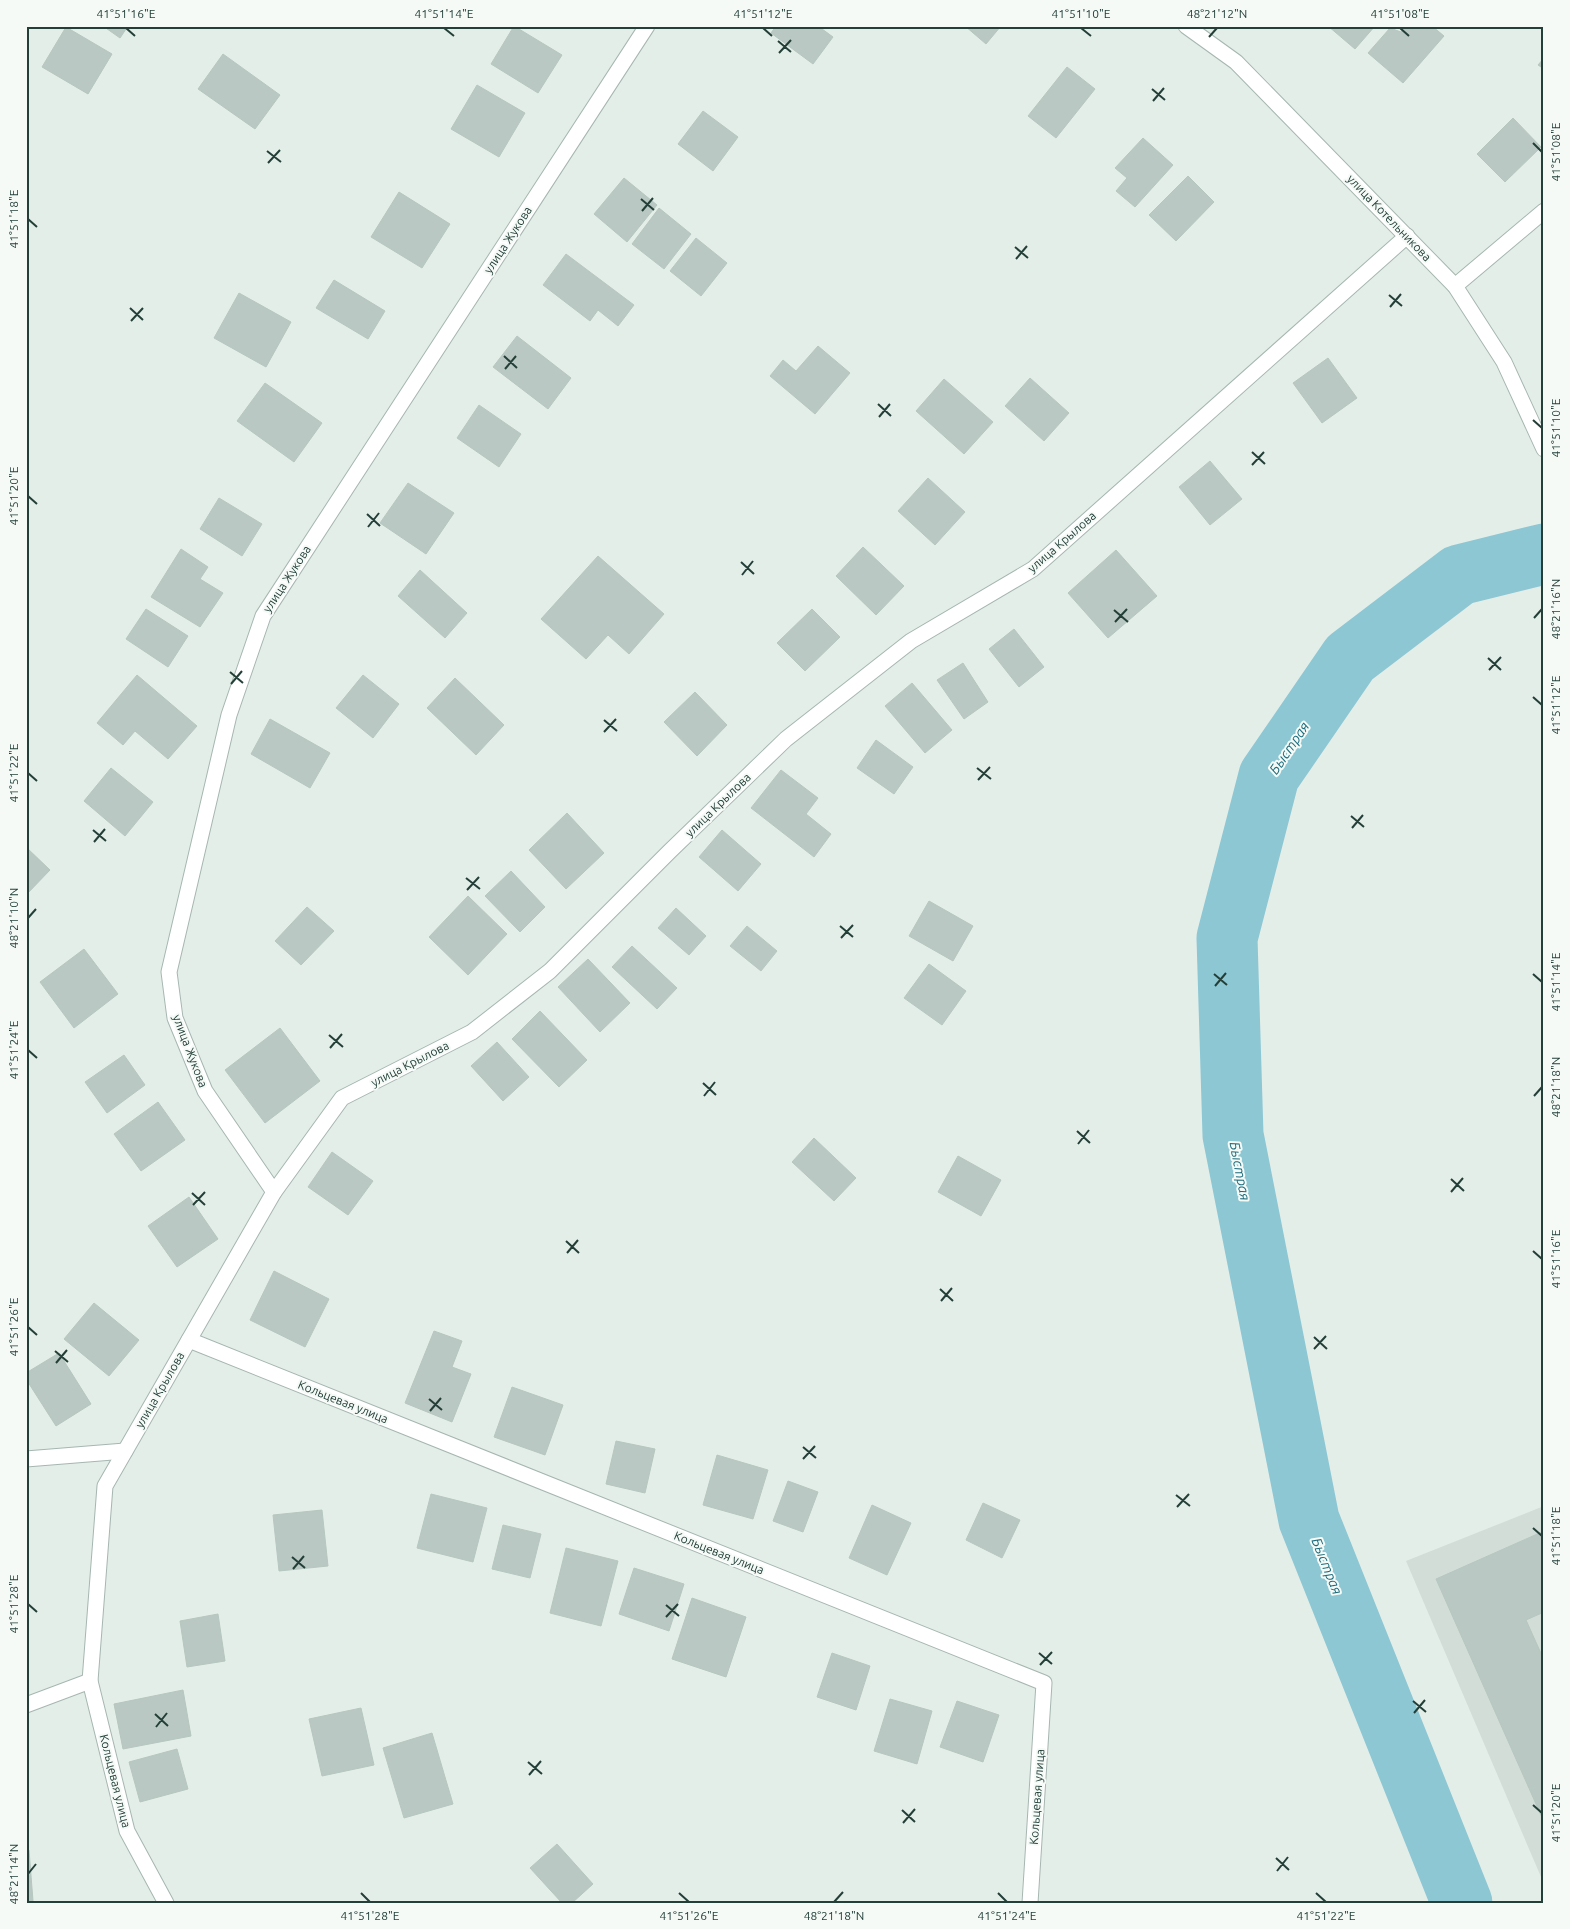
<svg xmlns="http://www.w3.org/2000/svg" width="1570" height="1929" font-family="Ubuntu,sans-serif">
<rect width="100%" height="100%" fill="#e4eee9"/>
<!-- built -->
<path fill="#d2ddd8" d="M1544,1506V1884L1406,1561Z"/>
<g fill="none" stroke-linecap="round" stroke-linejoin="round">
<!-- river -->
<path stroke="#8cc7d3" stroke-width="61" d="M1462,1903L1309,1520L1233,1135L1227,938L1269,776L1350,658L1459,575L1544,554"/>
</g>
<!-- building -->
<g fill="#b9c8c2" stroke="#b6c7c0">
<path d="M103,26H128L120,38Z"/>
<path d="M514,26L562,55L538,93L491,64Z"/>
<path d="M776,26H818L833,37L813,64L771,33Z"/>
<path d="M965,26H1001L986,44Z"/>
<path d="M1328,26H1375L1355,49Z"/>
<path d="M1406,26H1432L1444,36L1403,83L1368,53L1390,28L1401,32Z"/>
<path d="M66,27L112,54L88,94L42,67Z"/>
<path d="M223,54L280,95L255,129L198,89Z"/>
<path d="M1544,58V69L1538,65Z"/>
<path d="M1067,67L1095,89L1056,138L1028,116Z"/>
<path d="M477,85L525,113L499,157L451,129Z"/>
<path d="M703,111L738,137L713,171L678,144Z"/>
<path d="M1513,118L1541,147L1505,182L1477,154Z"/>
<path d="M1143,138L1173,165L1135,207L1116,191L1127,178L1115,168Z"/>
<path d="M1188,176L1214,202L1176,241L1149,215Z"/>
<path d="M624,178L657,205L627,242L594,214Z"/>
<path d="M399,192L450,224L422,268L371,237Z"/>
<path d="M659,208L691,234L664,269L632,244Z"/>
<path d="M696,238L727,263L701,296L670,271Z"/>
<path d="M566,254L634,305L618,326L598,310L590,321L543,285Z"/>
<path d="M334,280L385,311L368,339L316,308Z"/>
<path d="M239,293L291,322L266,367L214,338Z"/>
<path d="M517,336L571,378L548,409L493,367Z"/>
<path d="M818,346L850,373L815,414L770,376L783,360L796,371Z"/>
<path d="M1328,358L1357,398L1322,423L1293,383Z"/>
<path d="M1030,378L1069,413L1044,441L1005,406Z"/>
<path d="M944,379L993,422L964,454L916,411Z"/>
<path d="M265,383L322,423L294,462L237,421Z"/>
<path d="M479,405L521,434L499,467L457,438Z"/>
<path d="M1210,461L1242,499L1210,525L1179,487Z"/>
<path d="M928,478L965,512L935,545L898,511Z"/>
<path d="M408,483L454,513L426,554L380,523Z"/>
<path d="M219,498L262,524L242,556L200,529Z"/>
<path d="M863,547L904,586L876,615L836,576Z"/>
<path d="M181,549L208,567L200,579L223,593L200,627L151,597Z"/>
<path d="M1116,550L1157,596L1108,638L1068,593Z"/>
<path d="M598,556L664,614L629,654L608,635L586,659L541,619Z"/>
<path d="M420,570L467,613L445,638L398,596Z"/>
<path d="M146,609L188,636L168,667L126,639Z"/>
<path d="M812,609L840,637L805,671L777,643Z"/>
<path d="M1014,629L1044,667L1019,687L989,649Z"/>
<path d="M963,663L988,702L964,719L937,680Z"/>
<path d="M137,675L197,726L168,759L135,731L123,745L97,723Z"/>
<path d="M363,675L399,704L373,738L336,708Z"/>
<path d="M455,678L504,725L476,755L427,708Z"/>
<path d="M912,683L952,730L925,753L885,706Z"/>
<path d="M695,692L727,725L697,756L664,722Z"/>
<path d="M270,719L330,753L310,788L251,754Z"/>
<path d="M876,740L913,767L894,794L857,768Z"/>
<path d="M111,768L153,802L125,836L84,801Z"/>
<path d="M781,770L818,798L806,814L831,834L814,857L751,808Z"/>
<path d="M567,813L604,853L566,889L529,850Z"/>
<path d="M722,830L761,864L738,891L699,857Z"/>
<path d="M26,847L50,870L26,895Z"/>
<path d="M511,871L545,907L520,932L485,896Z"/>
<path d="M468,896L507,934L468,975L429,937Z"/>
<path d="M929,901L973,926L953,961L909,936Z"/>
<path d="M307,907L334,931L301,965L275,941Z"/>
<path d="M676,908L706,936L689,955L658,928Z"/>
<path d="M747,926L777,951L761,971L730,946Z"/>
<path d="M632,946L677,988L657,1009L612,967Z"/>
<path d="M84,949L118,994L74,1028L40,982Z"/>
<path d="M588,959L630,1003L600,1032L558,987Z"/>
<path d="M929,964L966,991L942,1025L904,998Z"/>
<path d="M540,1011L587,1060L559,1087L512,1039Z"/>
<path d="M280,1028L320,1081L265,1123L225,1070Z"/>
<path d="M497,1042L529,1077L503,1101L471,1066Z"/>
<path d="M124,1055L145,1085L107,1113L85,1082Z"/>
<path d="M158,1102L185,1140L141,1171L114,1134Z"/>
<path d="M814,1138L856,1178L834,1201L792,1162Z"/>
<path d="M332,1152L373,1181L348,1215L308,1187Z"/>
<path d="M958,1156L1001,1180L981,1216L938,1192Z"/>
<path d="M189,1197L218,1239L177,1267L148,1226Z"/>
<path d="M274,1271L329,1299L305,1347L250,1320Z"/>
<path d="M94,1303L139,1340L109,1376L64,1339Z"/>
<path d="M434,1331L462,1341L452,1367L471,1374L452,1422L405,1403Z"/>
<path d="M59,1353L91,1404L56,1426L26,1379V1373Z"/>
<path d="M512,1387L563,1405L545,1455L494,1437Z"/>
<path d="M616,1441L655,1449L645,1493L606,1484Z"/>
<path d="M717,1455L768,1470L753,1519L703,1505Z"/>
<path d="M788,1481L818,1492L803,1532L773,1521Z"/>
<path d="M431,1494L487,1508L473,1562L417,1548Z"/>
<path d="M983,1503L1020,1520L1002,1558L966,1540Z"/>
<path d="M872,1505L911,1523L887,1575L849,1558Z"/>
<path d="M322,1510L328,1566L279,1571L273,1515Z"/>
<path d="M503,1525L541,1534L530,1578L492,1569Z"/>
<path d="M1544,1531V1612L1526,1620L1544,1660V1822L1436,1579Z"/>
<path d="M566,1548L618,1561L601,1626L550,1613Z"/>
<path d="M634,1568L684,1584L669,1631L619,1614Z"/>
<path d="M692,1598L746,1617L726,1677L672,1659Z"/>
<path d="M218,1614L225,1661L187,1667L180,1621Z"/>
<path d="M832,1653L870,1666L856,1710L817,1697Z"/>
<path d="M183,1690L191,1736L123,1749L114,1704Z"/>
<path d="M890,1699L932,1711L917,1764L874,1751Z"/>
<path d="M957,1701L999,1715L983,1762L940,1747Z"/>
<path d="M361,1708L374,1765L322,1776L309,1719Z"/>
<path d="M432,1733L453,1804L404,1818L383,1748Z"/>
<path d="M177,1749L188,1789L140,1802L129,1762Z"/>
<path d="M557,1844L593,1884L572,1903H562L530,1868Z"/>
<path d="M26,1850H29L33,1901H26Z"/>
</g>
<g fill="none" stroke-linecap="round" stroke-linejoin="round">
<defs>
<g id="minor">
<path d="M1186,26L1236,62L1455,286L1504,362L1544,449"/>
<path d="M1455,286L1544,211"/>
<path d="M274,1192L205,1091L175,1018L169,972L229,715L263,616L647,26"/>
<path d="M189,1340L1044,1683L1030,1903"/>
<path d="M26,1459L125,1451"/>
<path d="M26,1705L90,1681"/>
<path d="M166,1903L127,1831L90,1681L105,1486L274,1192L342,1098L472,1032L550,971L670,851L786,739L911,641L1033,569L1407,236"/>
</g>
</defs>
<!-- minor casing -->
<use href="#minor" stroke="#a6b6b0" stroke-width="17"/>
<!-- minor -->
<use href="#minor" stroke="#fff" stroke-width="15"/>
</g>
<!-- ticks -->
<path fill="none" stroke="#233f38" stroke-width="2" d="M126,28L135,36M444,28L454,36M763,28L772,36M1081,28L1091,36M1400,28L1409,36M1209,37L1217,28M778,41L791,52M779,53L791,40M1152,89L1165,100M1153,101L1164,88M1533,143L1542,152M267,151L281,162M268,163L280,150M641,199L654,210M642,211L653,198M28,219L37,227M1015,247L1028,258M1016,259L1027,246M1389,295L1402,306M1390,307L1401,294M130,308L143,320M131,321L143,308M504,356L517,368M505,369L516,356M878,404L891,416M879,417L890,404M1533,420L1542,428M1252,452L1265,464M1252,465L1264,452M28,496L37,504M367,514L380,526M368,527L379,513M741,562L754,574M742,575L753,561M1114,610L1128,622M1534,618L1542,609M1115,622L1127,609M1488,658L1501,670M1489,670L1501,657M230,672L243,683M231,684L242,671M1533,697L1542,705M604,720L617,731M604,732L616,719M977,768L991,779M28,773L37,781M978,780L990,767M1351,816L1364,827M1352,828L1363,815M93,830L106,841M94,842L105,829M466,878L480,889M467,890L479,877M28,918L36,909M840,926L853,937M841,938L853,925M1214,974L1227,985M1533,974L1542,982M1215,986L1226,973M329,1035L343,1047M330,1048L342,1034M28,1050L37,1058M703,1083L716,1095M704,1096L715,1082M1534,1096L1542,1087M1077,1131L1090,1143M1078,1144L1089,1130M1451,1179L1464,1191M1451,1192L1463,1178M192,1193L205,1205M193,1205L205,1192M566,1241L579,1253M1533,1251L1542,1259M567,1253L578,1240M940,1289L953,1301M941,1301L952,1288M28,1327L37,1335M1314,1337L1327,1349M1314,1349L1326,1336M55,1351L68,1362M56,1363L67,1350M429,1399L442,1410M430,1411L441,1398M803,1447L816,1458M803,1459L815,1446M1176,1495L1190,1506M1177,1507L1189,1494M1533,1528L1542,1536M292,1557L305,1568M293,1569L304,1556M28,1604L37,1612M666,1605L679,1616M666,1617L678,1604M1039,1653L1052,1664M1040,1665L1052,1652M1413,1701L1426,1712M1414,1713L1425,1700M155,1714L168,1726M156,1727L167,1713M528,1762L542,1774M529,1775L541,1761M1533,1805L1542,1813M902,1810L915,1822M903,1823L915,1809M1276,1858L1289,1870M1277,1871L1288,1857M28,1874L36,1864M361,1893L370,1902M679,1893L689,1902M998,1893L1007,1902M1316,1893L1326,1902M834,1902L843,1892"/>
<g text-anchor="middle" stroke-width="4" stroke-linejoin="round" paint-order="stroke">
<!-- street labels -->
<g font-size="12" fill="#233f38" stroke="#f5faf7">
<text transform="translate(1389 218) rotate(46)" y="4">улица Котельникова</text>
<text transform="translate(508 240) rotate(-57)" y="4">улица Жукова</text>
<text transform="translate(1062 542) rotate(-41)" y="4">улица Крылова</text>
<text transform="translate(287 579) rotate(-57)" y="4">улица Жукова</text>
<text transform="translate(718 805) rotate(-44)" y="4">улица Крылова</text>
<text transform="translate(190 1051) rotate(69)" y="4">улица Жукова</text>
<text transform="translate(410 1064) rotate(-27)" y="4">улица Крылова</text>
<text transform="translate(160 1390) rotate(-60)" y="4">улица Крылова</text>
<text transform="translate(343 1402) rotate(22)" y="4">Кольцевая улица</text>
<text transform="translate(719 1553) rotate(22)" y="4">Кольцевая улица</text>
<text transform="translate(115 1781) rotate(76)" y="4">Кольцевая улица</text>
<text transform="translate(1037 1797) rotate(-86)" y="4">Кольцевая улица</text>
</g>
<!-- water labels -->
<g font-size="14" font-style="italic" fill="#1c6b7d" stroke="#f5faf7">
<text transform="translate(1289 748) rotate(-56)" y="5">Быстрая</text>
<text transform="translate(1240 1171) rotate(79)" y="5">Быстрая</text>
<text transform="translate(1327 1566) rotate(68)" y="5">Быстрая</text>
</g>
</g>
<!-- border -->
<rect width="1570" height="1929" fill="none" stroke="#f5faf7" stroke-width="55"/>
<rect x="28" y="28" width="1514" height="1874" fill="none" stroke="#233f38" stroke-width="2"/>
<g font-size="12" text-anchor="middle" fill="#233f38">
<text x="126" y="18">41°51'16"E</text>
<text x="444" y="18">41°51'14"E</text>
<text x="763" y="18">41°51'12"E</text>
<text x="1081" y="18">41°51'10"E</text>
<text x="1217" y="18">48°21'12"N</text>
<text x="1400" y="18">41°51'08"E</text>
<text transform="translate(1556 152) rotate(-90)" y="4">41°51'08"E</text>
<text transform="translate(14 219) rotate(-90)" y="4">41°51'18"E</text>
<text transform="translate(1556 428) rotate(-90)" y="4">41°51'10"E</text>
<text transform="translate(14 496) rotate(-90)" y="4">41°51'20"E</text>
<text transform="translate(1556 609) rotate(-90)" y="4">48°21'16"N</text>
<text transform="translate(1556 705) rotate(-90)" y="4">41°51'12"E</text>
<text transform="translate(14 773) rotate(-90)" y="4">41°51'22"E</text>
<text transform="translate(14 918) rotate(-90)" y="4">48°21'10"N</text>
<text transform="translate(1556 982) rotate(-90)" y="4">41°51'14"E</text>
<text transform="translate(14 1050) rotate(-90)" y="4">41°51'24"E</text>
<text transform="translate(1556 1087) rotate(-90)" y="4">48°21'18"N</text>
<text transform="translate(1556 1259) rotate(-90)" y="4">41°51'16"E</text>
<text transform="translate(14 1327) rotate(-90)" y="4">41°51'26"E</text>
<text transform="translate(1556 1536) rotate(-90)" y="4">41°51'18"E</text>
<text transform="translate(14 1604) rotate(-90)" y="4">41°51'28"E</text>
<text transform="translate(1556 1813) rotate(-90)" y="4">41°51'20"E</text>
<text transform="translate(14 1874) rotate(-90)" y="4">48°21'14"N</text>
<text x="370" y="1920">41°51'28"E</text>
<text x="689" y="1920">41°51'26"E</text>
<text x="834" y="1920">48°21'18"N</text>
<text x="1007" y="1920">41°51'24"E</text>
<text x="1326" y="1920">41°51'22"E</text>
</g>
</svg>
